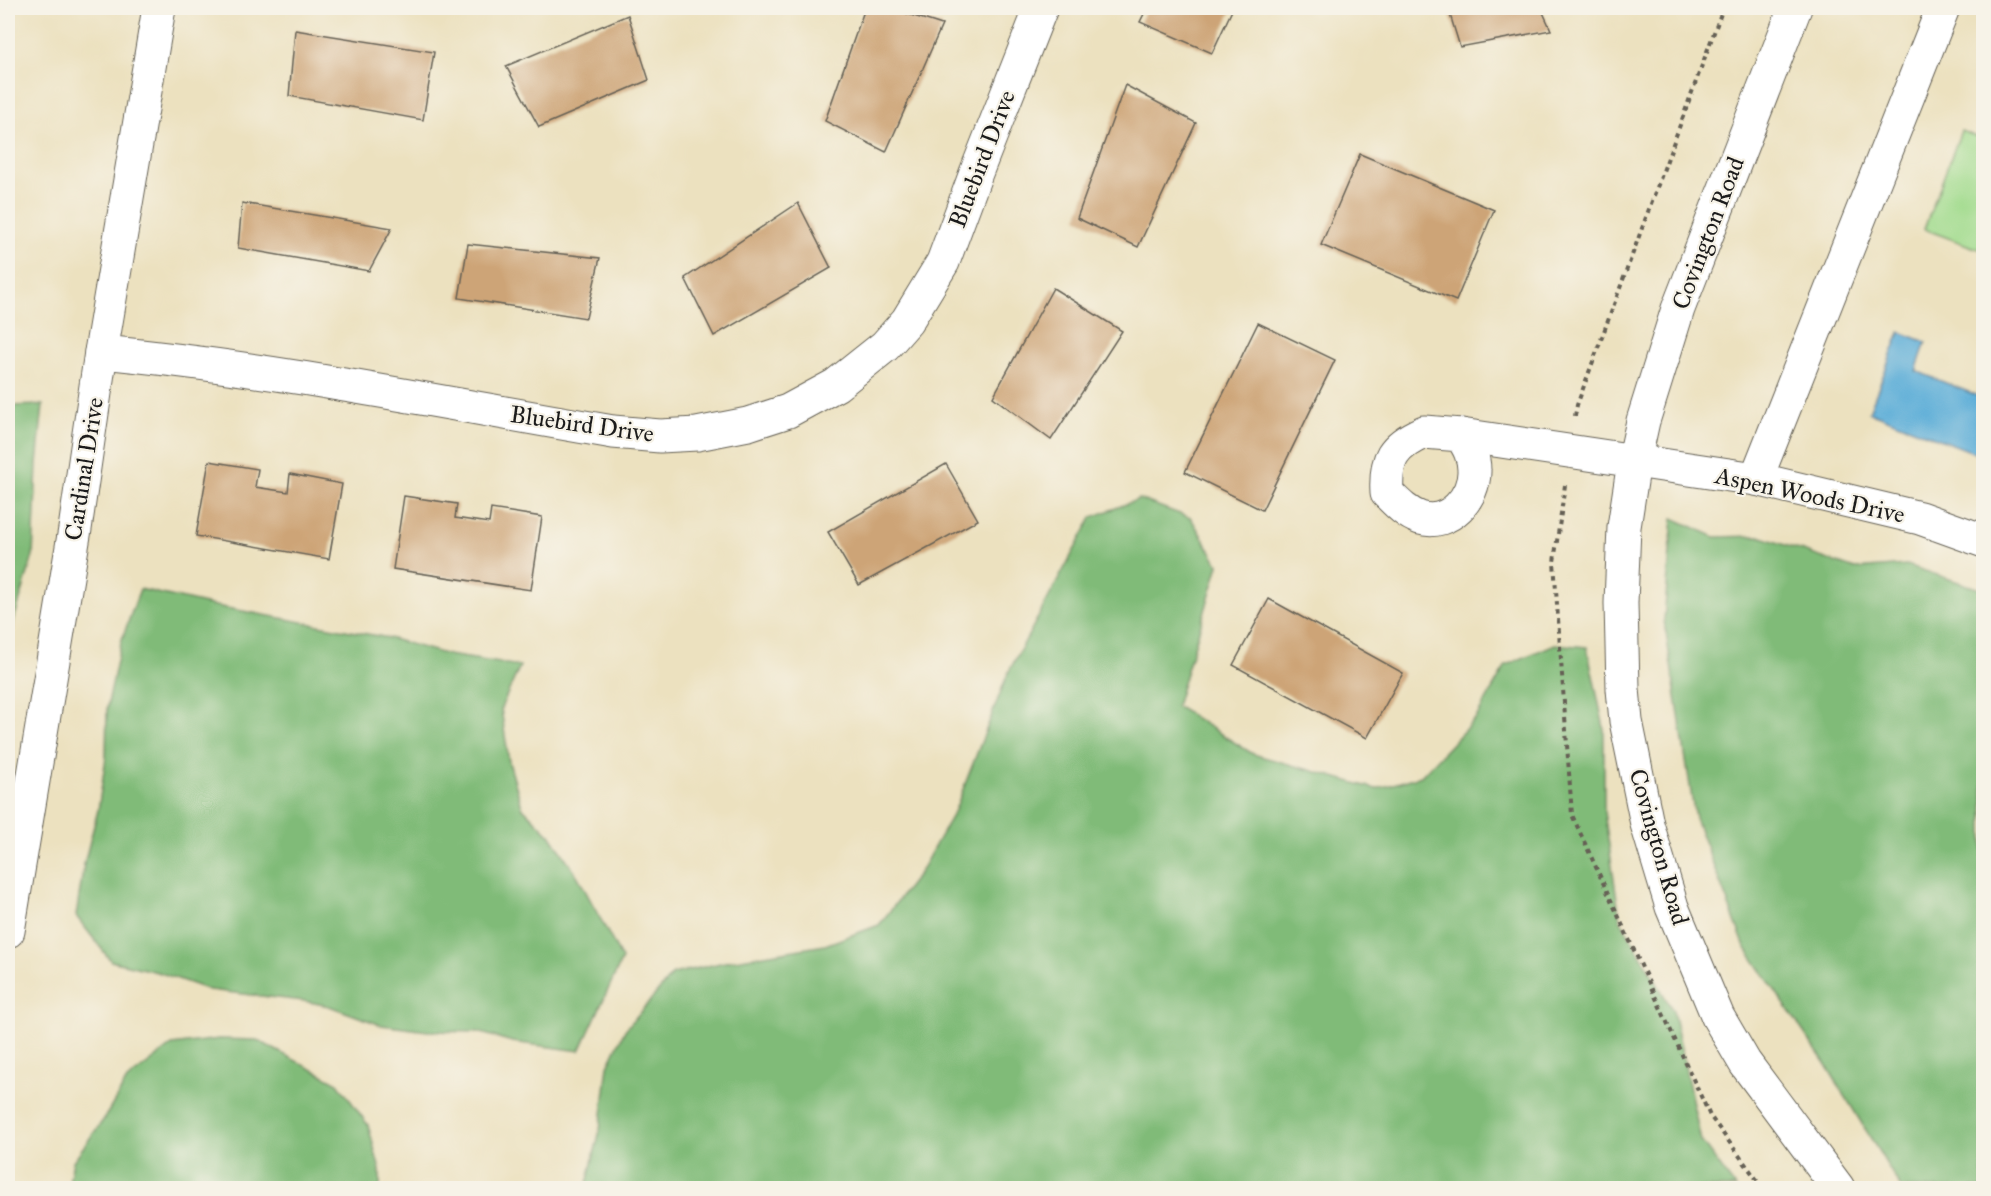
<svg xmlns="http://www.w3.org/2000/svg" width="1991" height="1196" font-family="'IM FELL Great Primer',serif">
<rect width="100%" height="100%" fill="#f7f3e8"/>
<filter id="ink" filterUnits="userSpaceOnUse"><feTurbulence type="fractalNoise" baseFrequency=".0167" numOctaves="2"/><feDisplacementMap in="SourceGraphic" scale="12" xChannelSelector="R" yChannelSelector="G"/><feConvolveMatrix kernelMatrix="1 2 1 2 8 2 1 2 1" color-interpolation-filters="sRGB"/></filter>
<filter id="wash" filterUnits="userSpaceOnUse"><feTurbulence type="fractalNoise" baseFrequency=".008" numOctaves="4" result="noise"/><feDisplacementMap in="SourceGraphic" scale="24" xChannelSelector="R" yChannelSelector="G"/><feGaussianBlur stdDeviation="1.35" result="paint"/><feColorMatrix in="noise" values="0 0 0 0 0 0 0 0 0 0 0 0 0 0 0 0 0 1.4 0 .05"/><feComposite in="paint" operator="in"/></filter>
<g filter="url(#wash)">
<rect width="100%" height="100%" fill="#ece1bf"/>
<!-- green -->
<path fill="#a1db8d" stroke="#5e7c54" stroke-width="1.5" d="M1961,131L1983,139V251L1924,229Z"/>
<!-- forest -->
<g fill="#80bb78" stroke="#4e6c4a" stroke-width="1.5">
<path d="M43,405L37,464L33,556L14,620L8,655V406Z"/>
<path d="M1139,499L1191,518L1219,565L1176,706L1253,754L1376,789L1421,776L1476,718L1506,665L1555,644L1587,647L1604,728V812L1620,919L1673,1011L1701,1141L1736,1188H586L600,1130L608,1066L625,1030L673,974L729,961L825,945L879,925L920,872L955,810L1008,673L1092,517Z"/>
<path d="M1673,518L1715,537L1759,536L1855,569L1907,565L1983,590V1188H1901L1825,1063L1745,947L1695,818L1664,620Z"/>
<path d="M140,589L210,605L389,638L448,655L520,666L501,708L509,762L522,807L552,837L578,877L622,959L580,1051L512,1042L478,1032L428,1031L381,1025L329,1006L304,1001L209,990L161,973L111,961L76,916L84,864L98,810L106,757L107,708L121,642Z"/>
<path d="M219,1039L257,1040L338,1083L368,1125L380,1170V1188H68L73,1161L104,1119L127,1080L172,1045Z"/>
</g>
<!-- water -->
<path fill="#5daed8" stroke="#3c657a" stroke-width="1.5" d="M1900,332L1926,342L1916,371L1981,397L1983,391V456L1869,412Z"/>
<g id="blocks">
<!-- building -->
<g fill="#cda477">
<path d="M865,8H889L942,25L886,152L825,121Z"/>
<path d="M1147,8H1233L1212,53L1140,22Z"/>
<path d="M1448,8H1541L1551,30L1460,47Z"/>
<path d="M628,15L649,80L539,127L506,66Z"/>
<path d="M295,30L434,52L423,120L289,96Z"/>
<path d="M1125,85L1196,123L1138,247L1077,218Z"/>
<path d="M1360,154L1494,210L1456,301L1321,245Z"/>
<path d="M242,203L392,228L369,271L238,248Z"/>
<path d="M798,203L831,268L714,336L685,278Z"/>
<path d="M468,244L600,258L586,318L459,298Z"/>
<path d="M1053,288L1122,331L1051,440L993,397Z"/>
<path d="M1258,323L1335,360L1262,510L1185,472Z"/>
<path d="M209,461L258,469L255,487L288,492L290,474L342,484L329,559L196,536Z"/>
<path d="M946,464L978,520L859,585L828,532Z"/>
<path d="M404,496L457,504L455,518L489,523L491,509L542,517L531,590L393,569Z"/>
<path d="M1269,599L1403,673L1367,738L1233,665Z"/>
</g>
</g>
</g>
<g filter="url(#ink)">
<use href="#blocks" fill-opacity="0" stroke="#656155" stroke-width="1.5"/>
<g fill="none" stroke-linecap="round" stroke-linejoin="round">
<defs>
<g id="street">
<path d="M1795,8L1678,309L1643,421L1634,462L1624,527L1621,603L1623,689L1626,721L1647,824L1672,907L1718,1017L1745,1063L1838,1188"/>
<path d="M101,352C273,368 443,403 613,432L660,436L697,434L748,424L788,411L836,385L885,346L907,321L943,262L976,173L1041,8"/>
<path d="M1424,432L1461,435C1468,446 1474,456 1474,470C1475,497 1449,527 1420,518C1406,513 1397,503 1387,493C1385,459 1392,446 1424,432Z"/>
<path d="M1461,435L1756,479L1920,518L1984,541"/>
<path d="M1756,479L1943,8"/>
<path d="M8,931L75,529L101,352L159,8"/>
</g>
</defs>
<!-- street casing -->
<use href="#street" stroke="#656155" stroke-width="35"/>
<!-- path -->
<g stroke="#656155" stroke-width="4" stroke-dasharray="4.5 4.5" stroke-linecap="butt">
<path d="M1575,416L1577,405L1723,8"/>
<path d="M1565,485L1554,562L1572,815L1710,1116L1763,1188"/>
</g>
<!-- street -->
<use href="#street" stroke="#fff" stroke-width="33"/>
</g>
</g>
<g text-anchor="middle" stroke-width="4.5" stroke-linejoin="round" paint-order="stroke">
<!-- street labels -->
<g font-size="24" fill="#1c1c1c" stroke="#f7f3e8">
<text transform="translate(982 159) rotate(-69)" y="8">Bluebird Drive</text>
<text transform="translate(1708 233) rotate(-69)" y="8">Covington Road</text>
<text transform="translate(582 424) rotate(8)" y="8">Bluebird Drive</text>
<text transform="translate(84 469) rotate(-81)" y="8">Cardinal Drive</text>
<text transform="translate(1810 495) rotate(12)" y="8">Aspen Woods Drive</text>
<text transform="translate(1659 847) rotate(74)" y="8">Covington Road</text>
</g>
</g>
<!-- margin -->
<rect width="1991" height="1196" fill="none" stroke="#f7f3e8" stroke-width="30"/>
</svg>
